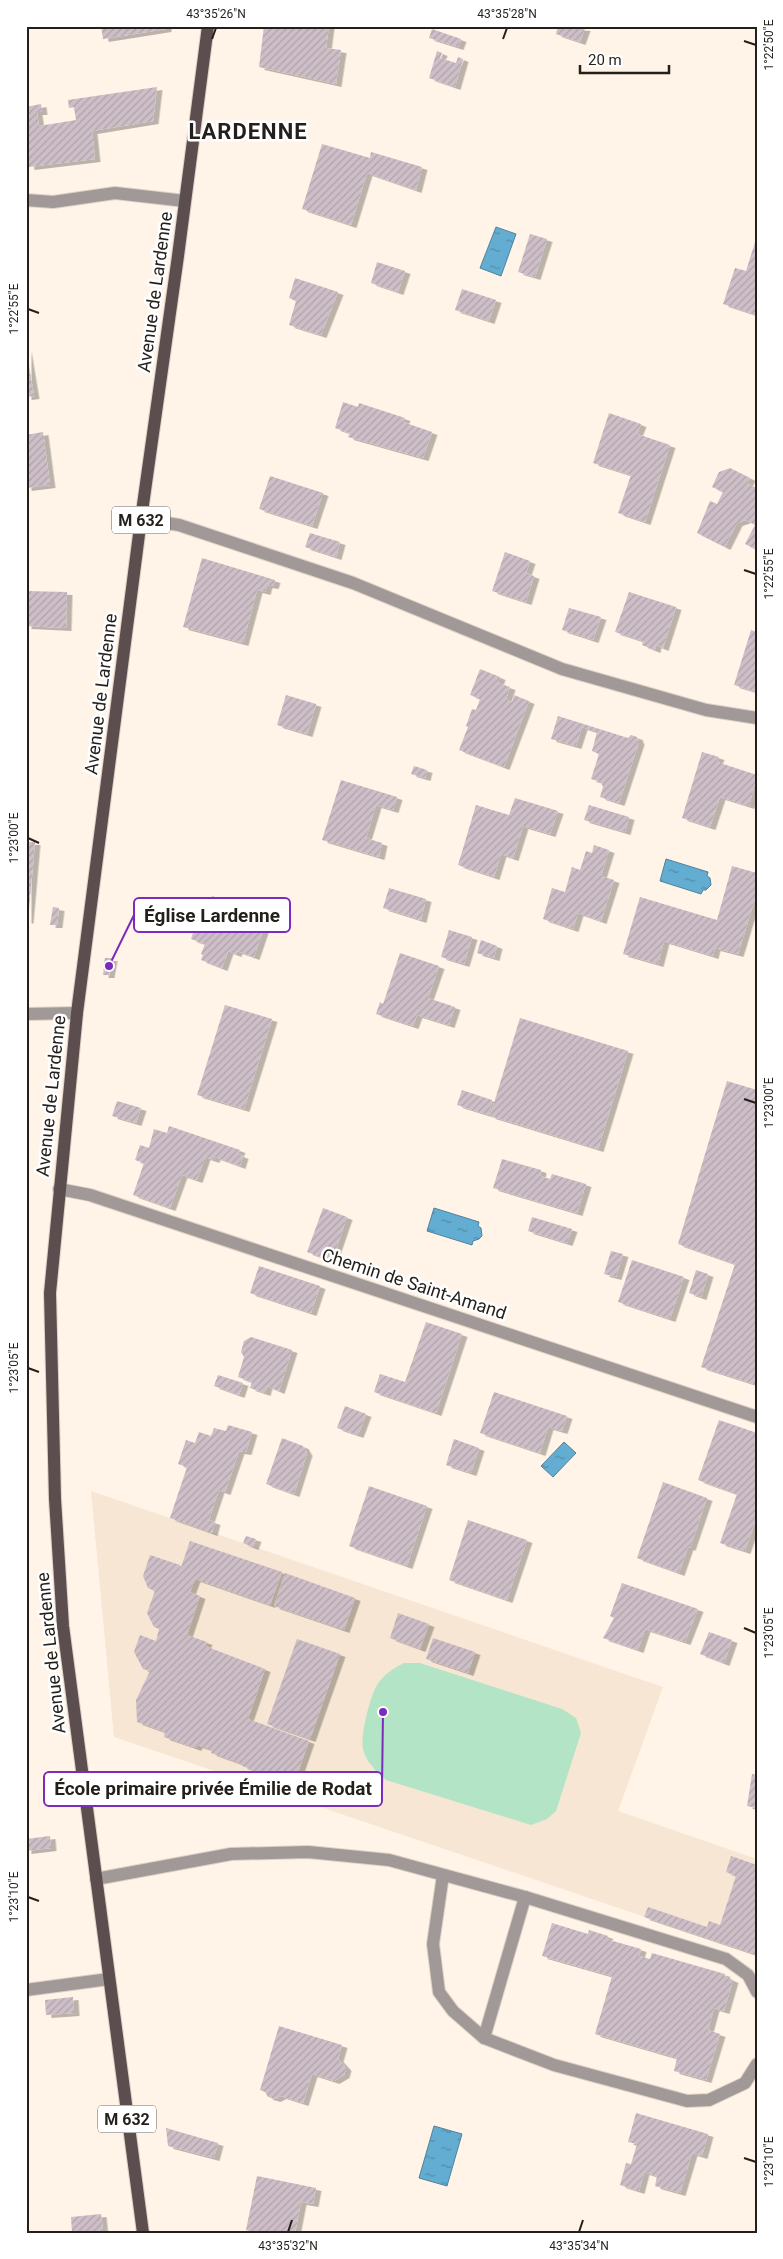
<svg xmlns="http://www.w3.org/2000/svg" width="783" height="2259" font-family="Roboto,sans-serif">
<defs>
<pattern id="water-ripples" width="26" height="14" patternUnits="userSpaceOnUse" patternTransform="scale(1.25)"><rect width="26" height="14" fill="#63add2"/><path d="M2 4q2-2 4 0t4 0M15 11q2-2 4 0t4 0" fill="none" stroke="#518caa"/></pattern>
<pattern id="building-hatch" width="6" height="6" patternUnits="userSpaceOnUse" patternTransform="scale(1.25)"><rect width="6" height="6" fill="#cdbec7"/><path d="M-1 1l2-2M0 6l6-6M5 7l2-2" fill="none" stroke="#b0a3aa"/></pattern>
<filter id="shadow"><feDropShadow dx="5.5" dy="3" stdDeviation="0" flood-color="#0004"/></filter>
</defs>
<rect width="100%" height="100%" fill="#fff4e7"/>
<!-- built -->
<path fill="#f7e6d3" d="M91,1491L663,1687L618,1811L757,1859V1955L114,1737Z"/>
<!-- garden -->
<path fill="#b3e4c5" d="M404,1663H420L562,1709L576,1718L581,1733L556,1811L547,1819L531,1825L386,1780C376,1771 366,1762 363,1749C360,1735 370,1697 377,1685C384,1674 394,1668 404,1663Z"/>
<!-- water -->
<g fill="url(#water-ripples)" stroke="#50829b">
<path d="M496,227L516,234L501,276L480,268Z"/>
<path d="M666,859L708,872L707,876L710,878L711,885L706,890H703L701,894L660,881Z"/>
<path d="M434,1208L479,1222L478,1226L481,1228L482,1236L479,1239L473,1241L472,1245L427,1231Z"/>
<path d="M564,1442L576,1453L553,1477L541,1466Z"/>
<path d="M434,2126L462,2134L447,2186L419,2178Z"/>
</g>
<!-- building -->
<g fill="url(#building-hatch)" filter="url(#shadow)">
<path d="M101,26H166V29L103,39Z"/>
<path d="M264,26H329L326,48L341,50L336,84L259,67Z"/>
<path d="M558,26L585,28L580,42L556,34Z"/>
<path d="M432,29L461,39L458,47L429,38Z"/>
<path d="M437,51L442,53L440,58L456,63L458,57L463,59L455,87L429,78Z"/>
<path d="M157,87L153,121L92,131L95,159L29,167L26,142V107L41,104L42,112H37L39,126L76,120L74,107L69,108L68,100Z"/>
<path d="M322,144L370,158L371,152L422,167L416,190L367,173L351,225L302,209Z"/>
<path d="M530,234L547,239L535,277L518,272Z"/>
<path d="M756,239H757V315L723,304L735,268L746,271Z"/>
<path d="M377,262L405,271L398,292L371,283Z"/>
<path d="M295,278L338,292L321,335L289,325L296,301L289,298Z"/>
<path d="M462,289L496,300L489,321L455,310Z"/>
<path d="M26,348L34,396L26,397Z"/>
<path d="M343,402L358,407L359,403L405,418L403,422L432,432L423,458L348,437L350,433L335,428Z"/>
<path d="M609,413L641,424L637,434L670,445L645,522L618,513L631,475L593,463Z"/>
<path d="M43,432L50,485L26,488V435Z"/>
<path d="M730,468L750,478L747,484L757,488V550L745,544L755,525L746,520L737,523L725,547L697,533L710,501L717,504L723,492L712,487L719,472Z"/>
<path d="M270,476L323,493L312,526L259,509Z"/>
<path d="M310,533L340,542L336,557L305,547Z"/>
<path d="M505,552L530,561L526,573L534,576L526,602L492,591Z"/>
<path d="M202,558L275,580L273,586L267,585L265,592L257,590L243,643L183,627Z"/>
<path d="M26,591L67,592L66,628L26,626Z"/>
<path d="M629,592L676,607L663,648L656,645L655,650L642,645L643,641L615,632Z"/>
<path d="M569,608L601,617L593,640L562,630Z"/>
<path d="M751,630L757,632V692L734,685Z"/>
<path d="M480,669L500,677L498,683L510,687L506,699L512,702L514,695L529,701L504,767L459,750L468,727L466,726L472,709L476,710L480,699L470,695Z"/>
<path d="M286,695L316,704L307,734L277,725Z"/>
<path d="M558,716L628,738L631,735L637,737L639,742L619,803L600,797L603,787L601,782L591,779L599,754L592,751L597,732L582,727L576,746L551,739Z"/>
<path d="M702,752L719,757L717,762L757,775L749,806L720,797L710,827L682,818Z"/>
<path d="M414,766L427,770L425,778L411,774Z"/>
<path d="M341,780L397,797L393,810L376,805L366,838L382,843L379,857L322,840Z"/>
<path d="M515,798L558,811L550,834L523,826L513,858L501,854L494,877L458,865L476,805L509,815Z"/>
<path d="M589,805L629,817L625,832L584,820Z"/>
<path d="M26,842H35L28,921L26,920Z"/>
<path d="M594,845L609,850L601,876L614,880L601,921L578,913L573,929L543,919L552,888L565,892L572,867L580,870L586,851L592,853Z"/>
<path d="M732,866L757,873V892L738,954L715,948L713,956L664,941L658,964L623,954L640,897L717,920Z"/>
<path d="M389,888L426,899L421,920L383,908Z"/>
<path d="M212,896L250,909L246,922L252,924L259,903L271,907L254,957L237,951L236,954L228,951L222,968L201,960L203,955L201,954L205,944L191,939L200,911L206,913Z"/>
<path d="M53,907L59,908L57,925H50Z"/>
<path d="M449,930L472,937L464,964L441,957Z"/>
<path d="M481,940L497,946L494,958L477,953Z"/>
<path d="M400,953L439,966L428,998L455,1007L449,1025L417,1015L413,1026L376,1014L380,1002L383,1004Z"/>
<path d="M105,958H112L109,975H103Z"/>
<path d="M225,1005L272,1019L244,1109L197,1095Z"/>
<path d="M520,1018L628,1051L598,1149L490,1116Z"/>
<path d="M727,1081L757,1090V1385L701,1367L735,1264L678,1244Z"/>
<path d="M462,1090L492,1100L489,1115L457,1105Z"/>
<path d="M117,1101L141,1108L136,1123L112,1116Z"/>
<path d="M169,1126L240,1150L238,1154L243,1156L240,1166L215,1157L214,1160L205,1157L197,1180L182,1175L170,1208L133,1195L144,1163L135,1160L140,1145L149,1148L154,1129L167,1133Z"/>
<path d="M502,1159L541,1170L540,1176L550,1179L552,1174L586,1184L577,1213L493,1188Z"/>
<path d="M323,1208L347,1217L332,1261L307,1252Z"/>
<path d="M532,1217L572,1229L567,1243L528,1231Z"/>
<path d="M611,1251L623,1254L616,1277L604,1274Z"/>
<path d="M632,1260L684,1277L670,1319L618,1302Z"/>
<path d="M259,1266L320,1286L311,1313L250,1293Z"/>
<path d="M696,1270L708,1274L701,1297L689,1293Z"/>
<path d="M426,1322L462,1334L436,1413L374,1392L380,1374L405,1382Z"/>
<path d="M251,1337L292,1350L279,1391L267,1386L265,1393L250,1388L252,1382L238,1377L244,1357L241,1352L244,1341Z"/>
<path d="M218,1375L243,1383L239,1395L214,1386Z"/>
<path d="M494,1392L567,1416L562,1431L548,1427L540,1453L480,1433Z"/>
<path d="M345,1406L366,1414L358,1435L337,1428Z"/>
<path d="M719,1420L757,1433L754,1444L757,1445V1516L745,1551L720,1543L737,1494L698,1480Z"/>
<path d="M228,1425L252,1432L246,1452L239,1451L225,1492L219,1490L209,1520L215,1522L212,1533L170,1518L187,1467L178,1464L186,1440L195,1443L199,1432L211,1436L214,1428L226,1431Z"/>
<path d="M282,1438L303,1446L307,1453L294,1494L266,1484Z"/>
<path d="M454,1439L479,1448L471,1473L446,1465Z"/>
<path d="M663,1482L707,1498L690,1548L688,1547L679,1573L637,1558Z"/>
<path d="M369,1486L427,1506L407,1566L349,1546Z"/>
<path d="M468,1520L527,1540L507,1600L449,1580Z"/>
<path d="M246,1536L256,1539L253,1547L243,1543Z"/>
<path d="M190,1541L282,1572L270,1605L195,1579L190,1592L200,1596L187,1635L207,1642L205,1646L265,1669L248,1719L309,1741L294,1784L242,1766V1764L211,1753L212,1750L197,1745L196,1748L164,1737L165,1732L137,1722L136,1700L150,1671L143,1669L134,1652L140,1635L156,1641L159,1629L154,1627L147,1613L155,1591L148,1588L143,1576L150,1555L180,1565L179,1573Z"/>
<path d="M285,1573L355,1598L344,1630L274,1606Z"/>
<path d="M622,1583L698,1609L685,1642L645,1629L638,1650L603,1638L614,1618L610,1616Z"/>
<path d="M398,1613L429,1624L420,1649L390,1638Z"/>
<path d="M709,1632L732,1640L724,1663L700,1654Z"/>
<path d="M433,1638L475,1652L468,1673L426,1659Z"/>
<path d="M297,1639L340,1654L310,1739L267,1724Z"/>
<path d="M752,1774L757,1775V1808L747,1806Z"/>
<path d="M50,1836L51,1848L26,1851V1839Z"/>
<path d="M731,1856L757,1865V1955L644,1917L648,1907L707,1927L709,1921L720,1925L736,1876L726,1872Z"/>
<path d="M552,1923L588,1934L589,1930L608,1936L606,1939L641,1949L639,1956L650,1959L652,1953L725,1974L724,1976L733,1980L724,2011L714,2008L708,2030L720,2034L706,2080L674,2071L677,2058L595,2034L612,1976L542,1956Z"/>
<path d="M73,1997L74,2013L46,2015L45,2000Z"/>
<path d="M279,2026L342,2045L338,2059L346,2068L344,2075L334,2081L312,2074L303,2103L281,2096L275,2099L268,2097L265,2092L260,2090Z"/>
<path d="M636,2113L708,2134L702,2156L692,2153L680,2193L655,2186L657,2176L644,2172L639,2191L620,2185L626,2163L631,2164L637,2144L628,2142Z"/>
<path d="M166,2128L218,2143L214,2158L168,2146Z"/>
<path d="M257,2176L316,2188L313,2204L301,2202L295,2233H256L246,2230Z"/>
<path d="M101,2214L103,2232L72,2233L71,2217Z"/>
</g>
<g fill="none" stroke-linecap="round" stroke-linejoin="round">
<defs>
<g id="service">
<path d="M141,519L179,525L353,583L562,669L706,710L757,718"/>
<path d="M443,1875L433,1944L439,1992L453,2011L484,2038L554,2065L687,2101L709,2100L745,2083L757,2064"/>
<path d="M96,1879L231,1854L308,1852L389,1860L525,1897L726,1959L748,1975L757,1992"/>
<path d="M26,1990L109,1979"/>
<path d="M484,2038L525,1897"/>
</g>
<g id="minor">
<path d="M26,200L53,202L115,193L185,201"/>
<path d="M26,1014L77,1013"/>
<path d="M59,1189L90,1195L757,1417"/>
</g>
<path id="primary" d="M143,2233L63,1626L55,1499L50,1293L77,1013L141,519L178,256L208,26"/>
</defs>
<!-- service casing -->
<use href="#service" stroke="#dcd2c6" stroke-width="14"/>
<!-- minor casing -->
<use href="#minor" stroke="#dcd2c6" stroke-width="14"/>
<!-- primary casing -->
<use href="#primary" stroke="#dcd2c6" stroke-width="14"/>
<!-- service -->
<use href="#service" stroke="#a19998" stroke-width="12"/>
<!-- minor -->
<use href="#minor" stroke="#a19998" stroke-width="12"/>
<!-- primary -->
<use href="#primary" stroke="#5c4e4e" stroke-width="12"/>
</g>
<!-- ticks -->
<path fill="none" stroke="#231f1b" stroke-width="2" d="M212,39L216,28M503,39L507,28M744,41L756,45M28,309L39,313M744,570L756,574M28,838L39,843M744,1099L756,1103M28,1368L39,1372M744,1628L756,1633M28,1897L39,1901M744,2158L756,2162M288,2232L292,2220M579,2232L583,2220"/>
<g text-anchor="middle" stroke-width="5" stroke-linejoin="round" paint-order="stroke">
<!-- shield labels -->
<g fill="#fff" stroke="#65625f" stroke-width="1">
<rect x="112" y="506.5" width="58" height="27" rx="4"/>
<rect x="98" y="2105.5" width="58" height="27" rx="4"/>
</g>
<g font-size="16" font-weight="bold" fill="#231f1b">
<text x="141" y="526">M 632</text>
<text x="127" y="2125">M 632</text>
</g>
<!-- street labels -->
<g font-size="18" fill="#231f1b" stroke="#fff">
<text transform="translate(155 292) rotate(-82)" y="6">Avenue de Lardenne</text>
<text transform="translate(101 694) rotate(-83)" y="6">Avenue de Lardenne</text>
<text transform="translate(51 1096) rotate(-84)" y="6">Avenue de Lardenne</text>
<text transform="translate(414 1284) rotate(18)" y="6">Chemin de Saint-Amand</text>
<text transform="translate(51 1653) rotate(-96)" y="6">Avenue de Lardenne</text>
</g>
<!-- district labels -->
<g font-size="22" font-weight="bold" letter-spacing="1" fill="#231f1b" stroke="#fff">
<text x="248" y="139">LARDENNE</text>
</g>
</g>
<!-- callouts -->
<path fill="none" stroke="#7b2cbf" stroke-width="2" d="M109 966L134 915M383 1712L382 1789"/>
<g fill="#7b2cbf" stroke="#fff" stroke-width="2">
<circle cx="109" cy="966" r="5"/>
<circle cx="383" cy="1712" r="5"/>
</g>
<g fill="#fff" stroke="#7b2cbf" stroke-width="2">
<rect x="134" y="898" width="156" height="34" rx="5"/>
<rect x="44" y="1772" width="338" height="34" rx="5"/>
</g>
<g font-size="19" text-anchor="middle" font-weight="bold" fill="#231f1b">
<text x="212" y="922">Église Lardenne</text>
<text x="213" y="1795">École primaire privée Émilie de Rodat</text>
</g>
<!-- border -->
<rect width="783" height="2259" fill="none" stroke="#ffffff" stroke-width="55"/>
<!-- scale -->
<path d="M580 65v8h89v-8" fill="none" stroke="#231f1b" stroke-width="2.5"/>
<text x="588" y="65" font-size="15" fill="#231f1b" stroke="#ffffff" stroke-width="4" paint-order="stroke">20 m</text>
<rect x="28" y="28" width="728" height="2204" fill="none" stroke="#231f1b" stroke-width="2"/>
<g font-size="12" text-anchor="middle" fill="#231f1b">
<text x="216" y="18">43°35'26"N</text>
<text x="507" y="18">43°35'28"N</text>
<text transform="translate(769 45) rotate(-90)" y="4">1°22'50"E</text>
<text transform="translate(14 309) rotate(-90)" y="4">1°22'55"E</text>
<text transform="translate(769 574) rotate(-90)" y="4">1°22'55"E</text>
<text transform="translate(14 838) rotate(-90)" y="4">1°23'00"E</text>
<text transform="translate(769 1103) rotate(-90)" y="4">1°23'00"E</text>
<text transform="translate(14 1368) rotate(-90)" y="4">1°23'05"E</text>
<text transform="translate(769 1633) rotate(-90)" y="4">1°23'05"E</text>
<text transform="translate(14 1897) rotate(-90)" y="4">1°23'10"E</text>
<text transform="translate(769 2162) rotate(-90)" y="4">1°23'10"E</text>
<text x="288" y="2250">43°35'32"N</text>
<text x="579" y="2250">43°35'34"N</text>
</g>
</svg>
